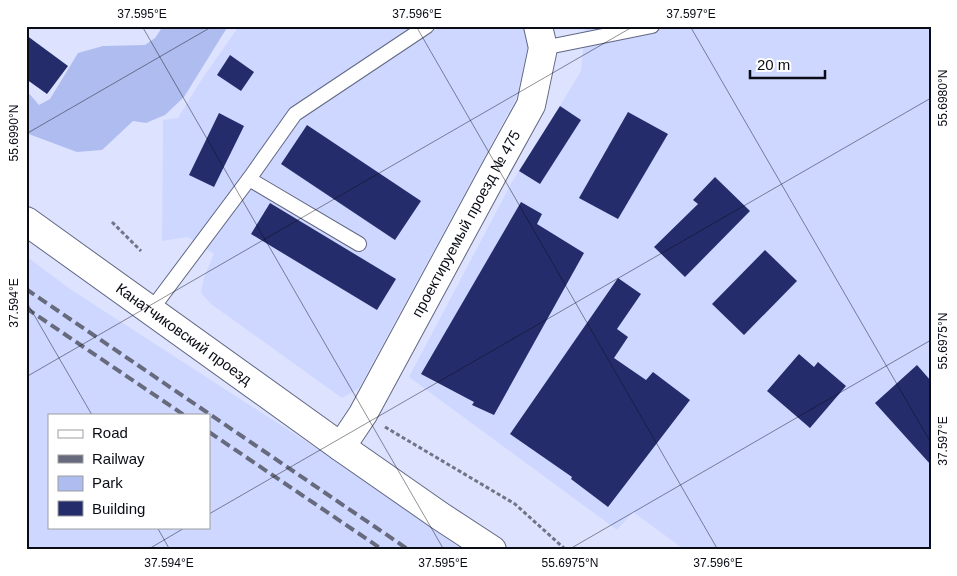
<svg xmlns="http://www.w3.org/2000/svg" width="957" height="576" font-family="Helvetica,sans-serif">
<rect width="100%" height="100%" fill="#dde3fe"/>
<!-- built -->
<g fill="#cdd7ff" fill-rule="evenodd">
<path d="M239,26H527L531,42L525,82L359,388L342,398L211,304L201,293L204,277L214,254L188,237L162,241L163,120L178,118L198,85Z"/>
<path d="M578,26H931V550H685L633,512L617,530L409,377L512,182L560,106L581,71L585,28Z"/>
<path d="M26,256L70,289L474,550H26ZM49,415H209V527H49Z"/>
</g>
<!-- green -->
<path fill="#afbcef" d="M163,26H228L184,97L165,115L146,123L133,121L102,150L77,152L26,133V90L39,105L50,99L78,53L103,46L145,45L155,38Z"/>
<!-- building -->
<g fill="#252c6b">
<path d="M26,35L68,66L47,94L26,79Z"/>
<path d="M230,55L254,72L241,91L217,75Z"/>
<path d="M560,106L581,120L540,184L519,171Z"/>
<path d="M628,112L668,134L618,219L579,198Z"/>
<path d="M219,113L244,126L214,187L189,175Z"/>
<path d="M307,125L421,201L395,240L281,164Z"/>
<path d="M715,177L750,211L685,277L654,247L698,204L693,200Z"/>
<path d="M521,202L542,214L537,224L584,253L494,415L472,405L474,402L421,374Z"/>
<path d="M270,203L396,279L377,310L251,234Z"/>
<path d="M765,250L797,281L744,335L712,304Z"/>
<path d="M618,278L641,294L617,329L628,337L614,358L646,380L653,372L690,400L608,507L571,479L572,477L510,434Z"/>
<path d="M799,354L814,367L818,362L846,386L810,428L767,391Z"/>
<path d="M917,365L931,381V465L875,403Z"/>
</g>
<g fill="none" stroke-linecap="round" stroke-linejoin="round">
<defs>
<g id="lane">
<path d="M543,48L652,26"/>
<path d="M249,179L359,244"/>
<path d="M151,310L249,179L295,114L427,26"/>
</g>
<g id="street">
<path id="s1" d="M341,447L363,414L494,172L531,105L543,48L538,26"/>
</g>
<g id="secondary">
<path id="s2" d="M26,221L341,447L440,516L492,550"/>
</g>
</defs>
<!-- lane casing -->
<use href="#lane" stroke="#616784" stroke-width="16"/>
<!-- street casing -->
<use href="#street" stroke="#616784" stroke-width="30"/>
<!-- secondary casing -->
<use href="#secondary" stroke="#616784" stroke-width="30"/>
<!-- path -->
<g stroke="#707486" stroke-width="3" stroke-dasharray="4 2.5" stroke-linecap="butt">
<path d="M112,222L141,251"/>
<path d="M385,427L515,504L566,550"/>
</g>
<!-- lane -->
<use href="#lane" stroke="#fff" stroke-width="14"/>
<!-- street -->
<use href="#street" stroke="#fff" stroke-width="28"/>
<!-- secondary -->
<use href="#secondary" stroke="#fff" stroke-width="28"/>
<!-- rail -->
<g stroke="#666a7c" stroke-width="4" stroke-dasharray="10 5" stroke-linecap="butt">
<path d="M26,289L409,550"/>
<path d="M26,308L184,415"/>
<path d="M209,432L383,550"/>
</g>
</g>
<!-- ticks -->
<path fill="none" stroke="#0a0c16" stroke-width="1" stroke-opacity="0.45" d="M142,26L444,550M416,26L718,550M690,26L931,443M26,134L213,26M26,301L92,415M26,377L634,26M209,514L931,98M157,527L170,550M147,550L186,527M568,550L931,340"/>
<g text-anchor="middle" stroke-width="5" stroke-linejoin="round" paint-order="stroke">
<!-- street labels -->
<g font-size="15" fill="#0a0c16" stroke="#fff">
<text dy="5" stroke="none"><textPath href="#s1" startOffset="256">проектируемый проезд № 475</textPath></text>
<text dy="5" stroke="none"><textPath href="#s2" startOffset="194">Канатчиковский проезд</textPath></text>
</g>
</g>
<!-- border -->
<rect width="957" height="576" fill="none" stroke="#ffffff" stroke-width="55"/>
<!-- legend -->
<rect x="48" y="414" width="162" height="115" fill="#ffffff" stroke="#9d9ea2"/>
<rect x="58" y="430" width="25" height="8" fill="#ffffff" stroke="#9d9ea2"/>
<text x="92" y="438" font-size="15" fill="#0a0c16">Road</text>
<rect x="58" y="455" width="25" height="8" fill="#666a7c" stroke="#9d9ea2"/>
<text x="92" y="464" font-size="15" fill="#0a0c16">Railway</text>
<rect x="58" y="476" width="25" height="15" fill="#afbcef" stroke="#9d9ea2"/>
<text x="92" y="488" font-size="15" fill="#0a0c16">Park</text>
<rect x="58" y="501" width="25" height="15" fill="#252c6b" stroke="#9d9ea2"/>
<text x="92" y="514" font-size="15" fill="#0a0c16">Building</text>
<!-- scale -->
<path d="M750 70v8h75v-8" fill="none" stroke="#0a0c16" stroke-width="2.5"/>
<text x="757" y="70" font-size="15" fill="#0a0c16" stroke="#ffffff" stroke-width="4" paint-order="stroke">20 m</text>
<rect x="28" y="28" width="902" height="520" fill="none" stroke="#0a0c16" stroke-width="2"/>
<g font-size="12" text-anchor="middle" fill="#0a0c16">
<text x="142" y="18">37.595°E</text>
<text x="417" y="18">37.596°E</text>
<text x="691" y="18">37.597°E</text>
<text transform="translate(943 98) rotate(-90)" y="4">55.6980°N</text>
<text transform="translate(14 133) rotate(-90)" y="4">55.6990°N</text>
<text transform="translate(14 303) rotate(-90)" y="4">37.594°E</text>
<text transform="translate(943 341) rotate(-90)" y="4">55.6975°N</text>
<text transform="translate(943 441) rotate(-90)" y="4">37.597°E</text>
<text x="169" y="567">37.594°E</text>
<text x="443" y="567">37.595°E</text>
<text x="570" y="567">55.6975°N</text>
<text x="718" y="567">37.596°E</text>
</g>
</svg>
